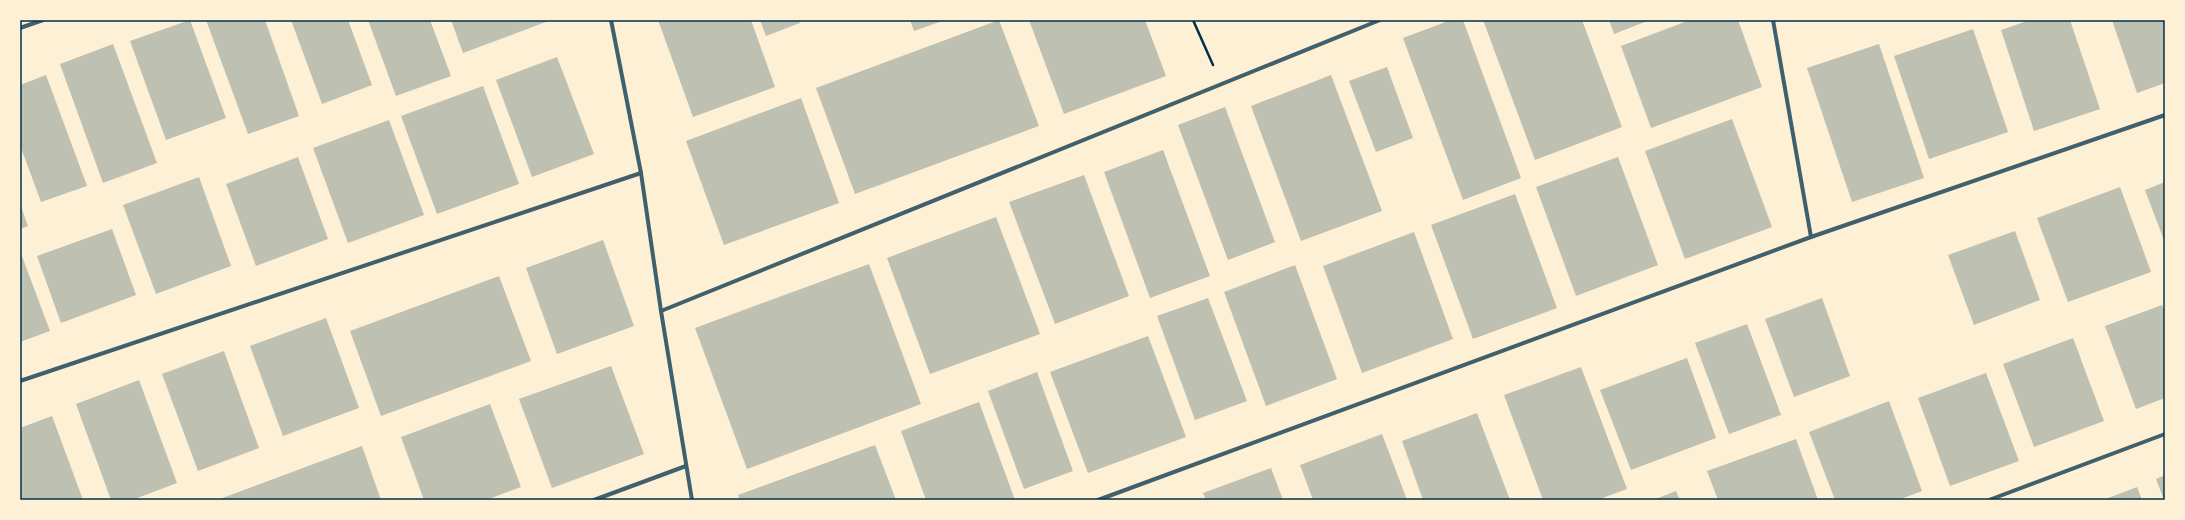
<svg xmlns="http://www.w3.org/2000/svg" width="2185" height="520" font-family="Merriweather,serif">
<rect width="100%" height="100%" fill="#fdf0d5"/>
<!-- building -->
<g fill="#bec0b2">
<path d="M190,20L226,118L166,140L130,41Z"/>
<path d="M206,20H265L299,116L248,134Z"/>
<path d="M291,20H348L372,85L322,104Z"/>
<path d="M368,20H430L451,76L396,96Z"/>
<path d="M451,20H551L463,53Z"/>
<path d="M658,20H751L775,87L693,117Z"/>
<path d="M760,20H799L800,23L766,36Z"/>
<path d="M910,20H945L914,31Z"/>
<path d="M999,20L1039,126L855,194L816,88Z"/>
<path d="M1029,20H1145L1166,76L1064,114Z"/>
<path d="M1451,20H1463L1521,178L1463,200L1403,38Z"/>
<path d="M1483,20H1582L1622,127L1535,160Z"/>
<path d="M1609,20H1650L1614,34Z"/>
<path d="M1690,20H1738L1762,87L1651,128L1621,46Z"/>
<path d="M2030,20H2070L2100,109L2034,131L2001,30Z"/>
<path d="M2112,20H2165V83L2137,93Z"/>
<path d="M1973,29L2008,132L1929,159L1894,56Z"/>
<path d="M113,44L157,163L103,183L60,64Z"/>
<path d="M1879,44L1924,178L1852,202L1807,68Z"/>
<path d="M557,57L594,154L532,177L496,80Z"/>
<path d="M1387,67L1413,138L1376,152L1349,81Z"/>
<path d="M46,75L87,186L41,202L20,145V85Z"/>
<path d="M1331,75L1382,211L1301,241L1251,106Z"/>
<path d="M483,86L519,184L437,214L401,116Z"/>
<path d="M801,98L839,203L724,245L686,141Z"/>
<path d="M1225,107L1275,242L1228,260L1178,125Z"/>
<path d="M1732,119L1772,227L1685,259L1645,151Z"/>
<path d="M389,120L424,215L348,243L313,148Z"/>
<path d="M1163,150L1210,276L1150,298L1104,172Z"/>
<path d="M298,157L328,239L256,266L226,184Z"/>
<path d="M1618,157L1658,265L1576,296L1536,187Z"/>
<path d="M1084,175L1129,296L1055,324L1009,202Z"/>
<path d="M199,177L231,266L156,294L123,205Z"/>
<path d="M2165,182V243L2145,190Z"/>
<path d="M2120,187L2151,272L2068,302L2037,218Z"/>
<path d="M1515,194L1557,308L1473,339L1431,225Z"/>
<path d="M20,204L28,226L20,229Z"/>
<path d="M996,217L1040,334L930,374L887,258Z"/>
<path d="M112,229L136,295L61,323L37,256Z"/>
<path d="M2015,231L2040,300L1974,325L1948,255Z"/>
<path d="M1414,232L1453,339L1362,373L1323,266Z"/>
<path d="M603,240L634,326L557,354L526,268Z"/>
<path d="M20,251L50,331L20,342Z"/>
<path d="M869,264L921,404L747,469L695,328Z"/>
<path d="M1295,265L1337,379L1266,406L1224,292Z"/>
<path d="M499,276L531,361L381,416L350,331Z"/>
<path d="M1208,298L1247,401L1195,420L1157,316Z"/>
<path d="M1822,298L1850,376L1794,397L1765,319Z"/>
<path d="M2162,305L2165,312V398L2136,409L2105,326Z"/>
<path d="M326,318L359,408L283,436L250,346Z"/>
<path d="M1747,324L1781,415L1729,434L1695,343Z"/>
<path d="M1148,336L1186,437L1088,473L1050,372Z"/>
<path d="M2073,338L2104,421L2034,447L2003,364Z"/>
<path d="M224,351L259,448L198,471L162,374Z"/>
<path d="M1687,358L1716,438L1631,470L1600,390Z"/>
<path d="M611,366L644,454L552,488L519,399Z"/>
<path d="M1581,367L1627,489L1597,500H1543L1504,395Z"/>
<path d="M1037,372L1073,471L1024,489L988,391Z"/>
<path d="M1986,373L2019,461L1950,486L1918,398Z"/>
<path d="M139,380L177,483L132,500H111L76,404Z"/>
<path d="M1889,401L1922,491L1898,500H1835L1809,432Z"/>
<path d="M979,402L1015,500H926L901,431Z"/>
<path d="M490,404L521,487L486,500H424L401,437Z"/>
<path d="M1477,413L1510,500H1423L1402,441Z"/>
<path d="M52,416L83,500H20V428Z"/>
<path d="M1382,434L1407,500H1313L1300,465Z"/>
<path d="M1796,439L1818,500H1718L1707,471Z"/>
<path d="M875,445L896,500H740L738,495Z"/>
<path d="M362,446L381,500H217Z"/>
<path d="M1271,468L1283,500H1206L1203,493Z"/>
<path d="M2165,475V500H2164L2156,479Z"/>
<path d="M2137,487L2142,500H2103Z"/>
<path d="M1676,491L1680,500H1653Z"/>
</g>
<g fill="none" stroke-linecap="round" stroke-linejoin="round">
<!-- path -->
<path stroke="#003049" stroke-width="2.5" d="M1193,20L1213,65"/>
<!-- minor -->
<g stroke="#3f606c" stroke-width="4">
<path d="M611,20L641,173L661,311L692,500"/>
<path d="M1773,20L1811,237"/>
<path d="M20,28L43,20"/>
<path d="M661,311L1380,20"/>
<path d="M20,381L641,173"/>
<path d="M594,500L686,466"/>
<path d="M1098,500L1811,237L2165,115"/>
<path d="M1989,500L2165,434"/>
</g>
</g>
<!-- border -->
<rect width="2185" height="520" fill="none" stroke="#fdf0d5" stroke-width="42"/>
<rect x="21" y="21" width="2143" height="478" fill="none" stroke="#003049" stroke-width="1.5"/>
</svg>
